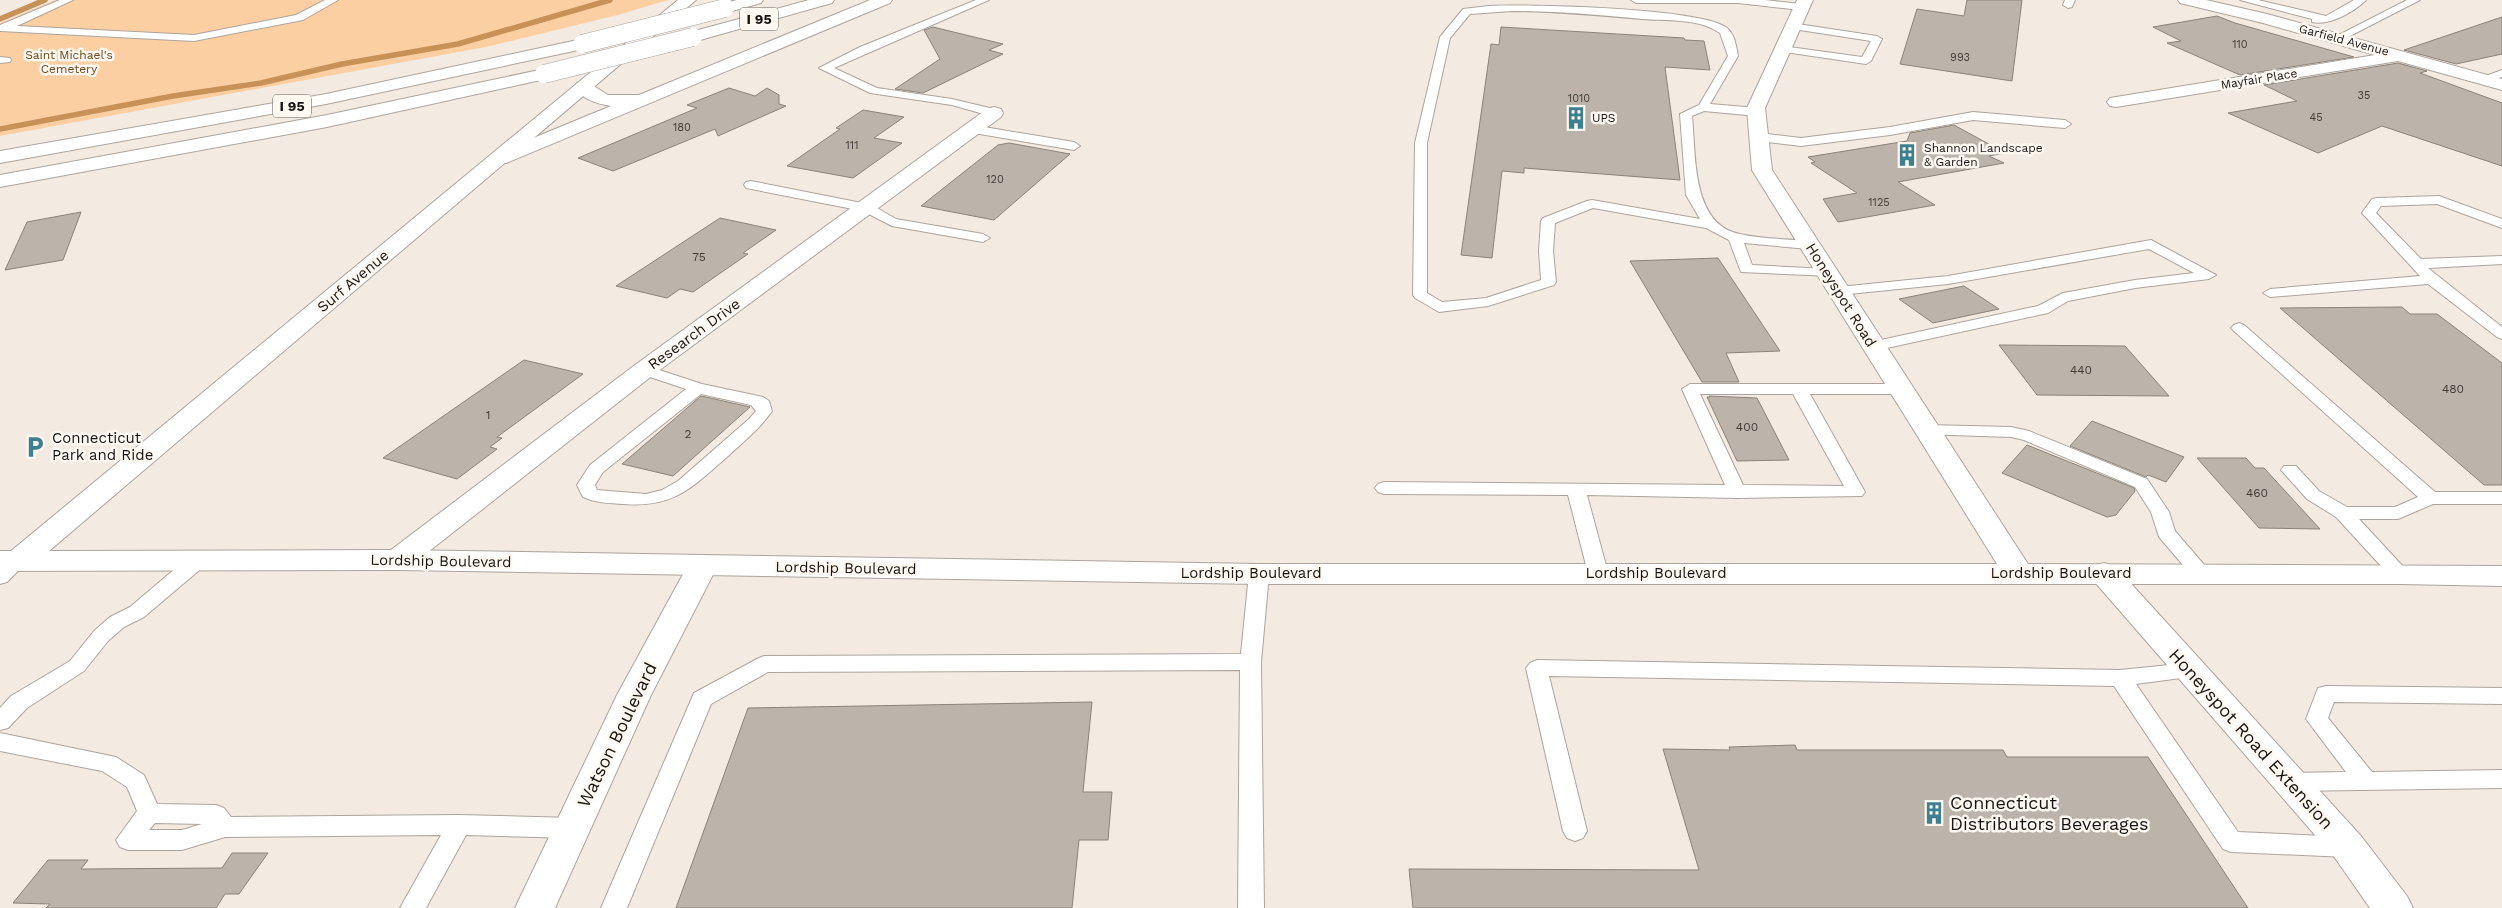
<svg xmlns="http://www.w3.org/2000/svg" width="2502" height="908" font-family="'Work Sans',sans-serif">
<rect width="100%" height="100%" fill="#f3eae2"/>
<!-- green -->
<path fill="#fccfa3" d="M55,0H668L618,15L486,47L0,136V23Z"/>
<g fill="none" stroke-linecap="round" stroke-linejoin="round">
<!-- stream -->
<g stroke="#c79158" stroke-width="5.5">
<path d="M0,19L45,0"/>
<path d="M0,129L173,96L261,83L342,64L458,44L610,0"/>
</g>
</g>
<!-- building -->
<g fill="#bcb3ab" stroke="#8b837b">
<path d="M1967,0H2022L2012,81L1900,64L1917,9L1964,16Z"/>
<path d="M2217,16L2235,23L2354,57L2240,75L2167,43L2181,41L2153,27Z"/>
<path d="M2502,17V54L2456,64L2404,50Z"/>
<path d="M933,27L1003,44L989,50L1003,54L923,93L895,89L940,59L924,30Z"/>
<path d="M1501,27L1684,38L1685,40L1704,41L1710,70L1665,67L1680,180L1524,168V173L1502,171L1492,258L1461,255L1491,44L1499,45Z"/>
<path d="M2398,63L2427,71L2420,73L2502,103V166L2382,126L2318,153L2228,113L2297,101L2264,85Z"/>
<path d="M729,88L755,96L767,88L779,95V104L786,106L718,136L715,129L613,171L578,158L697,108L687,105Z"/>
<path d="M863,110L904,117L874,138L902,143L853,178L787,166L840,129L836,128Z"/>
<path d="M1954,125L2005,153L1989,156L2004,163L1898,182L1935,205L1838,222L1823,199L1857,193L1811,163L1815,162L1808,157L1907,141L1910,133Z"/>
<path d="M1009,143L1070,154L994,220L921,206L998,145Z"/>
<path d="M81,212L63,260L5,270L27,222Z"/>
<path d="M720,218L776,230L743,253L748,254L693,292L680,289L667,298L616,286Z"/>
<path d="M1718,258L1780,351L1726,353L1739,382H1702L1630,261Z"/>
<path d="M1964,286L1999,309L1933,323L1899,299Z"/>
<path d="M2402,307L2410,314H2437L2502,363V485H2484L2280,308Z"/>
<path d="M1999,345L2125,346L2169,396L2037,395Z"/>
<path d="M524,360L583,374L497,437L502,438L490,447L497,449L457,479L383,458Z"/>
<path d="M701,396L750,407L673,476L622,464Z"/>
<path d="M1709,396L1757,398L1789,460L1737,461L1707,397H1710Z"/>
<path d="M2092,421L2184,457L2166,482L2148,475L2146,477L2070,446Z"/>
<path d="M2027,445L2134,488L2135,491L2116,515L2107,517L2002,473Z"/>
<path d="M2197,458H2246L2255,468H2264L2320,529L2259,528Z"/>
<path d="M1092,702L1083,792H1112L1108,840H1079L1072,908H676L748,708Z"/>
<path d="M1795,745L1797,750H2003L2007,757H2148L2248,908H1413L1409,869L1699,870L1663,749L1730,750L1729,747Z"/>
<path d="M232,853H268L239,894H225L216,908H46L50,904L13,903L48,860H88L81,869L222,868Z"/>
</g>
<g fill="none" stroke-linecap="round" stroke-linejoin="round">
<defs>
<g id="lane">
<path d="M60,0H73L17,26L194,35L296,15L325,0H338L303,20L194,41L0,31V25Z"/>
<path d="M976,0H989L834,68L877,88L952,99L998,110V116L994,117L952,105L870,93L819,68L860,47Z"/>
<path d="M1631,0H1765L1801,4L1806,7L1801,10L1738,3H1636Z"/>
<path d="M2065,0H2075L2072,7L2068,8L2063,5Z"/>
<path d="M2240,0H2258L2326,16L2354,0H2366C2354,12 2329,26 2312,22V19Z"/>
<path d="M2407,0H2420L2342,40H2334L2333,38Z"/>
<path d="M1489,6C1528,4 1702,8 1727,28C1735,35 1736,46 1738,56L1710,104L1757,108L1763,112L1757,116L1704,111L1692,116C1696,154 1691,225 1740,234C1762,239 1786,239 1809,241L1816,245L1809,249L1744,243L1752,265L1827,269L1832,270L1834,273L1832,276L1741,272L1729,240L1706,228L1593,208L1555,223L1553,251L1556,282L1554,285L1488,306L1439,312L1415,298L1413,295L1415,143L1440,37L1463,9ZM1512,11C1555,11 1599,15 1642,19C1667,21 1699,18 1720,33L1728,56L1699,105L1680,114L1686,195L1700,219L1592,200L1587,201L1543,218L1541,221L1539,251L1541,280L1486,298L1442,302L1427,293V143L1450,38L1470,14Z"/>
<path d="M1791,23L1877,36L1882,39L1871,61L1866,64L1778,51L1777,49L1782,46L1862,57L1871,41L1787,28L1786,26Z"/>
<path d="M0,57L10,58L11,60L10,62L0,63Z"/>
<path d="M2502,70V77L2484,82L2478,79Z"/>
<path d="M1973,112L2065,120L2071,124L2065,128L1973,120L1890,135L1801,146L1759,141L1753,137L1759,133L1801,138L1890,127Z"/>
<path d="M972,125L1074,142L1080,146L1074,150L968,132L966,129L968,126Z"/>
<path d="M751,181L872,205L896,219L983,234L990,238L983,242L892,226L863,211L746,188L744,185L746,182Z"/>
<path d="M2439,196L2502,219V228L2437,204L2381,206L2376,213L2421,259L2502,256V264L2428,268L2502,327V339L2497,337L2428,284L2270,297L2263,293L2270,289L2420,276L2362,213L2372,199L2377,198Z"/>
<path d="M2151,240L2216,275L2209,279L2135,288L2068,301L2048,313L1873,351L1867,349L1865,346L1867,343L2038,306L2063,293L2135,280L2194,273L2149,249L1948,284L1839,295L1832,291L1839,287L1948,276Z"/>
<path d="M2239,323L2244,325L2435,492H2502V504H2433L2398,519H2359L2410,574L2407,579L2400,581L2393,579L2336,517L2307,499L2281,470L2284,466H2296L2319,491L2347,507H2395L2418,497L2234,331L2231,328L2234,325Z"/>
<path d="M644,365L702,384L763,397L769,401L772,411C760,429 743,442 727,457C691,488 674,508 624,504C609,503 596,503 583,497L577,485L590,465L686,389L638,373L636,370ZM701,394L751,405L756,411L749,419L678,481L662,490L646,494L597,490L595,485L603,472Z"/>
<path d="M1690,384H1901L1909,389L1901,394H1810L1865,492L1862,496L1737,498L1587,495L1608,573L1605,578L1598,580L1591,578L1588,573L1568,495L1384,494L1378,492L1375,488L1378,484L1384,482L1725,485L1682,389ZM1700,394H1793L1844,486L1743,485Z"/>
<path d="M1927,425L2011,427L2029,431L2147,479L2169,512L2175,531L2212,574L2209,579L2202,581L2195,579L2159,537L2151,512L2135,487L2024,440L2011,437L1921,434L1918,430L1921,426Z"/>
<path d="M18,555L25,556L28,561L7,582L0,584V566L11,556Z"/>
<path d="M196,556L203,557L206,562L203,567L144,617L124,627L108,641L84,671L27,708L8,728L0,730V708L11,696L70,661L94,631L110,617L130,607L189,557Z"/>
<path d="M1259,567L1266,569L1269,574L1261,662L1264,908H1238L1240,670L768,672L711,704L627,908H601L694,693L757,659L764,656L1241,654L1249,574L1252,569Z"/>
<path d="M1537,660L2120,670L2189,663L2196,666L2200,671L2196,676L2136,684L2238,832L2347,837L2356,840L2359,847L2356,854L2347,857L2231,852L2223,849L2114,686L1549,676L1587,831L1583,838L1575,841L1567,838L1563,831L1526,668L1530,663Z"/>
<path d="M2326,686L2502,688V704L2334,702L2328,718L2372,772L2502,770V788L2289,791L2281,788L2278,782L2281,776L2289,773L2346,772L2306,719L2318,688Z"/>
<path d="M0,733L116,757L144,775L157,804L216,805L224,808L231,817L459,815L573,818L581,821L585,828L581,835L573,838L466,835L426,908H400L441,835L225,837L182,850H128L120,847L116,840L137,811L127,787L102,771L0,751ZM155,823L202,824L182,830H149Z"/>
</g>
<g id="street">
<path d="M2178,0H2206L2267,14L2502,79V90L2398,61L2116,107L2110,106L2107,102L2110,98L2116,97L2375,55L2263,23L2180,3Z"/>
<path d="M994,107L1001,109L1003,113L1001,117L653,375L409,567L398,570L387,567L383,560L387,553L635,365L987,109Z"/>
<path d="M703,555L714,558L718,565L651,695L555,908H515L617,695L688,565L692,558Z"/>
<path d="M2104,563L2115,566L2361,836L2407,896L2413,908H2370L2335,858L2093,580L2089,573L2093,566Z"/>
</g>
<path id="secondary" d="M678,0H696L49,551L398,550L1259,564H1997L1752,170L1747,108L1797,0H1813L1765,108L1772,170L2028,564L2502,566V586L2400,584H1259L398,570L0,571V551H11Z"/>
<g id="highway">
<path d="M737,0H763L761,3L725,13L717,8L719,5Z"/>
<path d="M809,0H834L832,3L693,42L687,41L685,37L687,33Z"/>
<path d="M870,0H892L890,3L506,163H492L489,159L492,155L611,106C597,104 582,99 574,87L577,83H589L608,95H639Z"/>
<path d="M582,39L588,40L590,44L588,48L326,104L0,163V151L326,94Z"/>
<path d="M544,69L550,70L553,74L550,78L327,127L0,187V175L327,115Z"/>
</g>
</defs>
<!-- lane casing -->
<use href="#lane" stroke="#aca49c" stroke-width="2"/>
<!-- street casing -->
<use href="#street" stroke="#aca49c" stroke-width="2"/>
<!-- secondary casing -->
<use href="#secondary" stroke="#aca49c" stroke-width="2"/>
<!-- highway casing -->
<use href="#highway" stroke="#aca49c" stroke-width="2"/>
<!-- lane -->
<use href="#lane" fill="#fff" fill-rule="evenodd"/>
<!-- street -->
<use href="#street" fill="#fff" fill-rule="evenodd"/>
<!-- secondary -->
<use href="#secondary" fill="#fff" fill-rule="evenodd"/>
<!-- highway -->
<use href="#highway" fill="#fff" fill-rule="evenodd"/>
<defs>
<g id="highway-bridge">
<path d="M582,44L725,8"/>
<path d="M544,74L693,37"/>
</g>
</defs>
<!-- highway-bridge casing -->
<use href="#highway-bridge" stroke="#aca49c" stroke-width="19" stroke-linecap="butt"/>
<!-- highway-bridge -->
<use href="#highway-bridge" stroke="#fff" stroke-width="18"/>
</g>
<!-- icons -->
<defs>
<symbol id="building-bare" viewBox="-9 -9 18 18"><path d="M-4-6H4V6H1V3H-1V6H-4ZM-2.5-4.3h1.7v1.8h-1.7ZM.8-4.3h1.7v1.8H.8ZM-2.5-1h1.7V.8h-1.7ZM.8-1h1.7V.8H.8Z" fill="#3c7f8f" stroke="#fff8f1" stroke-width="2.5" paint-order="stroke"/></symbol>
<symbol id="parking-bare" viewBox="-9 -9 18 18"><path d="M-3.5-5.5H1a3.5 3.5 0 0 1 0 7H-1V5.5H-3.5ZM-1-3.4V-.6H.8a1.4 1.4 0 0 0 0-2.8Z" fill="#3c7f8f" stroke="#fff8f1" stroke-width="2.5" paint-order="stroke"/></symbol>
</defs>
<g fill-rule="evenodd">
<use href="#building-bare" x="1560" y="102" width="32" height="32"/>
<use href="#building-bare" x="1891" y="139" width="32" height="32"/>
<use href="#parking-bare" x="19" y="431" width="32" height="32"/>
<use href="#building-bare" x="1918" y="797" width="32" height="32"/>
</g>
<g text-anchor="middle" stroke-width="5" stroke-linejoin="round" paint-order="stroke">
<!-- far-number labels -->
<g font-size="11" fill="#403c38">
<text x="2240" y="48">110</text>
<text x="1960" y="61">993</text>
<text x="2364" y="99">35</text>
<text x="1579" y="102">1010</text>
<text x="2316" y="121">45</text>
<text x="682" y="131">180</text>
<text x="852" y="149">111</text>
<text x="995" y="183">120</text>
<text x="1879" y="206">1125</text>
</g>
<!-- far-street labels -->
<g font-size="12" fill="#171412" stroke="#fff8f1">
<text transform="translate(2344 40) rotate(15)" y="4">Garfield Avenue</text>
<text transform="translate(2259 79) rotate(-9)" y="4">Mayfair Place</text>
</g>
<!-- far-park labels -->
<g font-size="12" fill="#6b451a" stroke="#fff8f1">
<text x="69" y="59">Saint Michael's<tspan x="69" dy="14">Cemetery</tspan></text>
</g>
<!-- far-poi labels -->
<g font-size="12" fill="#171412" stroke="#fff8f1" text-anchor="start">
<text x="1592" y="122">UPS</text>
<text x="1924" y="152">Shannon Landscape<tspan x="1924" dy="14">&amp; Garden</tspan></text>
</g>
<!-- number labels -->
<g font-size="12" fill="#403c38">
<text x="699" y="261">75</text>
<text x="2081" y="374">440</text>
<text x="2453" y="393">480</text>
<text x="488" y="419">1</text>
<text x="1747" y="431">400</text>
<text x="688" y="438">2</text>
<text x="2257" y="497">460</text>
</g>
<!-- shield labels -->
<g fill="#fff8f1" stroke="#5d5855" stroke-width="1">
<rect x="740" y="7.5" width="38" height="23" rx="4"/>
<rect x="273" y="94.5" width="38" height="23" rx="4"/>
</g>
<g font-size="14" font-weight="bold" fill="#171412">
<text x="759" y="24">I 95</text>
<text x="292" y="111">I 95</text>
</g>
<!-- street labels -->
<g font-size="15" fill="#171412" stroke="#fff8f1">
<text transform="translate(353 281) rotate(-40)" y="5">Surf Avenue</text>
<text transform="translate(1841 295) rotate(58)" y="5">Honeyspot Road</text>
<text transform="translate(694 334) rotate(-36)" y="5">Research Drive</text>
<text transform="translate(441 561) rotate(1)" y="5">Lordship Boulevard</text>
<text transform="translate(846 568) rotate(1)" y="5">Lordship Boulevard</text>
<text x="1251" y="578">Lordship Boulevard</text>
<text x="1656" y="578">Lordship Boulevard</text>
<text x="2061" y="578">Lordship Boulevard</text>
</g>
<!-- poi labels -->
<g font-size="15" fill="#171412" stroke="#fff8f1" text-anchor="start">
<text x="52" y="443">Connecticut<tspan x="52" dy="17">Park and Ride</tspan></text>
</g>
<!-- near-street labels -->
<g font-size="18" fill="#171412" stroke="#fff8f1">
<text transform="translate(617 735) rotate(-64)" y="6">Watson Boulevard</text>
<text transform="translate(2251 739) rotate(48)" y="6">Honeyspot Road Extension</text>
</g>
<!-- near-poi labels -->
<g font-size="18" fill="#171412" stroke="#fff8f1" text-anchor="start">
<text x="1950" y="809">Connecticut<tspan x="1950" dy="21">Distributors Beverages</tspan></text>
</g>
</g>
</svg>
